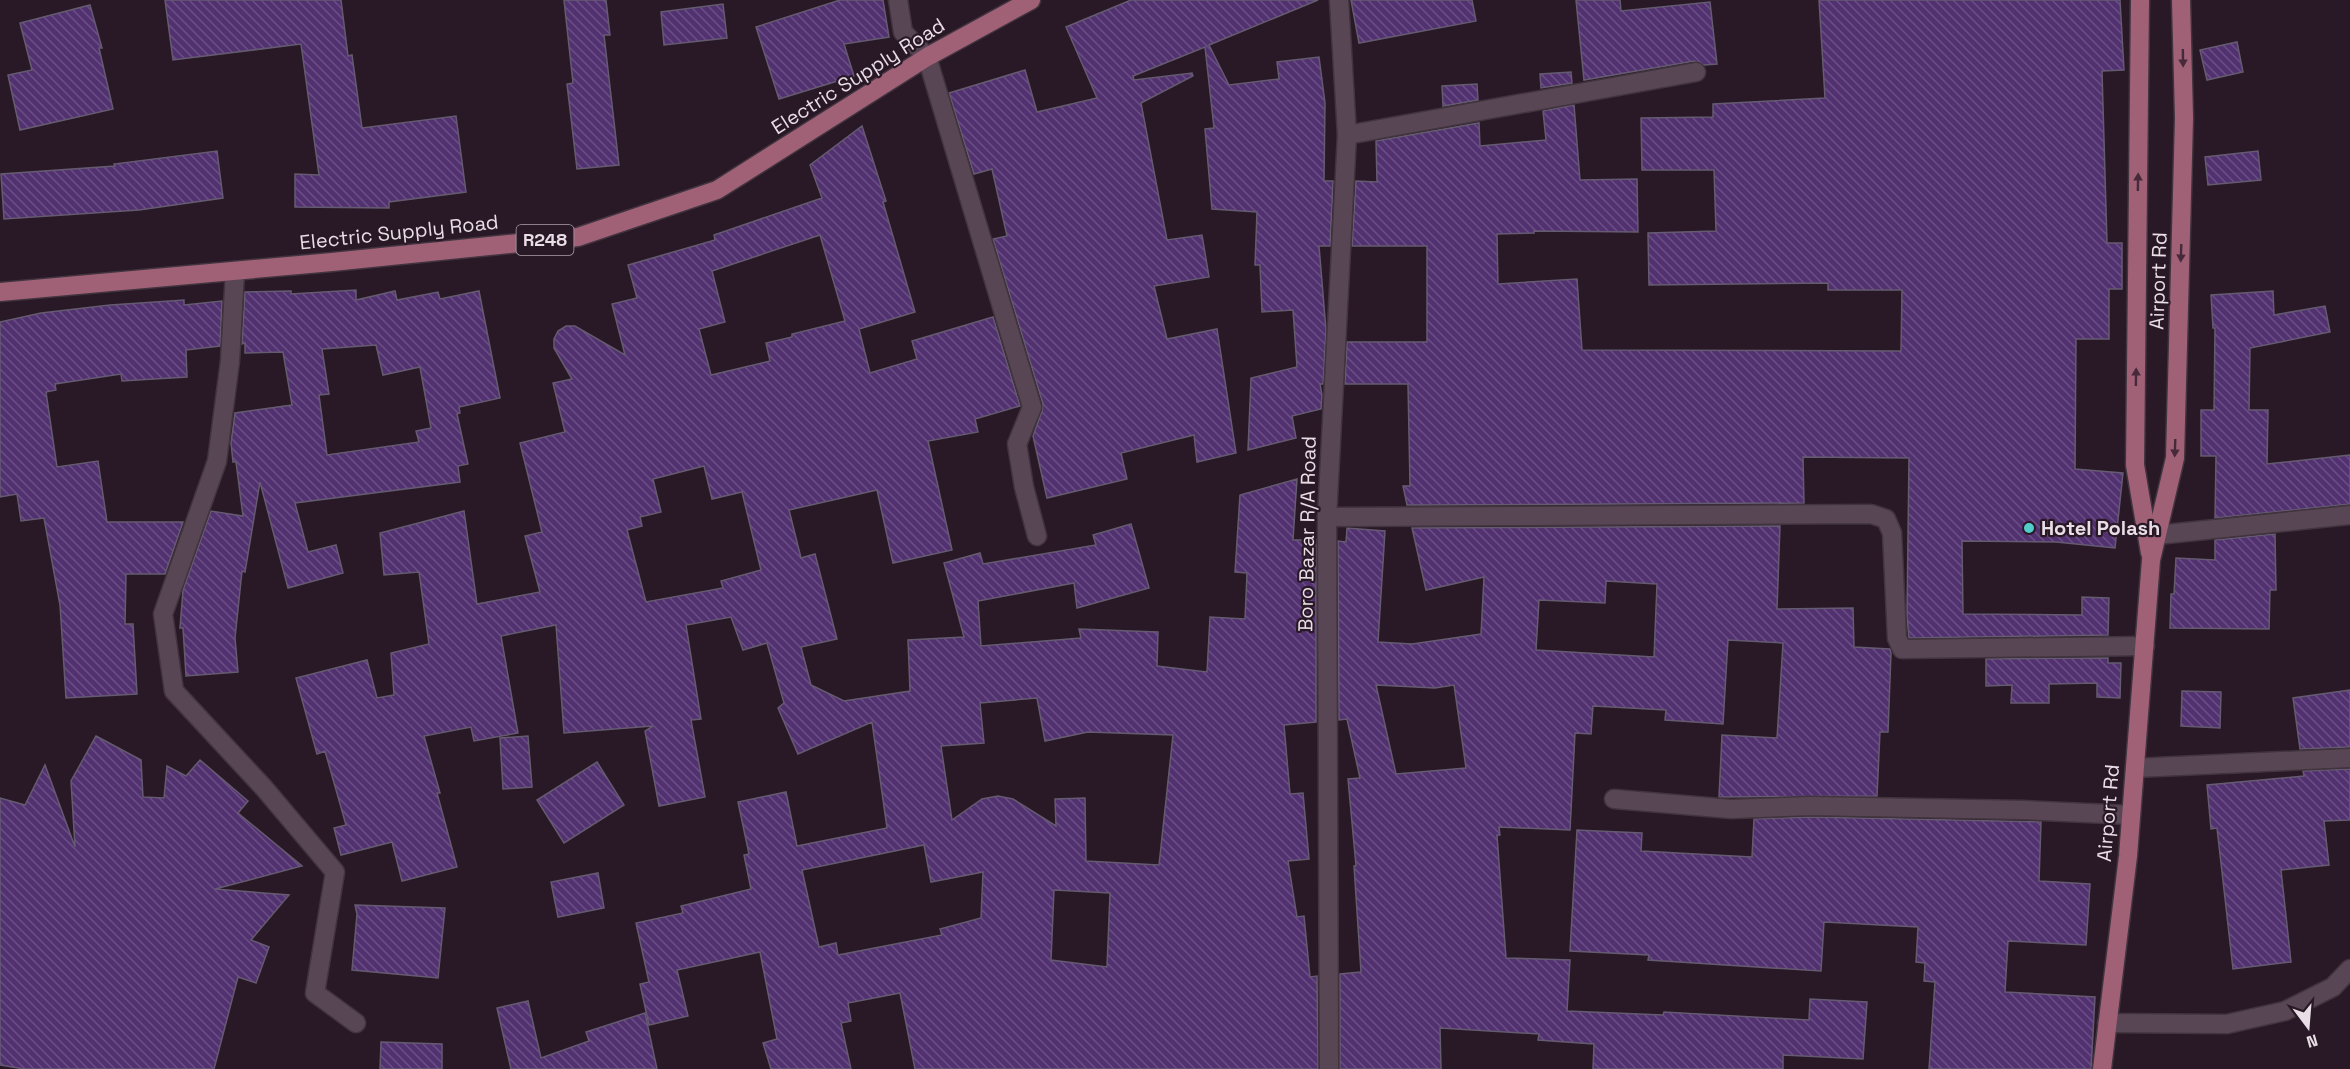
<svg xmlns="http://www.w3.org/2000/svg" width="2350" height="1069" font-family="'Space Grotesk',sans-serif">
<defs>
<pattern id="building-back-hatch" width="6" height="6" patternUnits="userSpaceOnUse" patternTransform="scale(1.5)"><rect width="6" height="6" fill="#523170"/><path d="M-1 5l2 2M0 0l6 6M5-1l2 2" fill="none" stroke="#6b4e84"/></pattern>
</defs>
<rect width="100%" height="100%" fill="#291826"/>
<!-- building -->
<g fill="url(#building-back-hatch)" stroke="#655b70" stroke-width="1.5" fill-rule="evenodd">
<path d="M165,0H341L348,56L352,55L362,128L456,116L466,192L389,202V208L295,207V174L319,175L301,44L173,60Z"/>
<path d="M564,0H606L610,35H604L619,165L577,169L567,84L573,83Z"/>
<path d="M840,0H883L889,37L844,44L854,76L779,99L756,27Z"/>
<path d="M1131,0H1318L1209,45L1229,85L1279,79L1277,62L1319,57L1325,103L1324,181H1333L1330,246H1319L1326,330L1323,384H1320L1322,395L1321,409L1292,416L1296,438L1248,450L1251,378L1297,367L1293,310L1262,312L1260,265H1255L1257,212L1212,209L1205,129L1214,128L1205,47L1133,76L1134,80L1192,73L1193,76L1141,103L1167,240L1202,235L1209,277L1154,286L1167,339L1217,329L1236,453L1197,462L1194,435L1121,453L1127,479L1047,498L1033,436L1042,411L1043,404L993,239L1007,236L992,169L974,174L949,93L1025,70L1037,112L1097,98L1066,27Z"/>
<path d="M1351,0H1472L1476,21L1359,43Z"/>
<path d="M1576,0H1620L1621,11L1710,2L1717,64L1704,65L1694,61L1584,80Z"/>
<path d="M1819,0H2120L2124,70L2102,71L2107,243H2122V289H2109V339H2076L2075,469L2123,473L2115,548L2056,542L1962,541L1963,614L2082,615V597L2109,598L2108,635L1909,638L1907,616L1909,458L1803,457L1804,503L1407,505L1403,486H1410L1408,384H1345L1347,342H1427V246H1352L1356,181L1377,182L1376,141L1479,123L1480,146L1546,140L1543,111L1574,105L1580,180L1637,179L1638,232L1534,231V233L1497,234L1498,284L1577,279L1582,350L1901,351L1902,290H1828V283L1649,285L1648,233L1716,231L1714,170H1642L1641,118L1713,117V104L1825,98Z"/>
<path d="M723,4L727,38L664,45L661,12Z"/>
<path d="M90,5L102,48H99L113,109L20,130L8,75L32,70L20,23Z"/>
<path d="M2237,42L2243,72L2207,80L2200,50Z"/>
<path d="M1571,72L1572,83L1541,88L1540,74Z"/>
<path d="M1477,84L1478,100L1443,106L1442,86Z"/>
<path d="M862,126L886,201L883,202L915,312L859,329L870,373L917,359L912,341L993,317L1020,406L975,419L978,432L928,441L952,550L893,563L877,490L789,510L801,558L815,554L837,639L801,647L811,685L844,701L910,691L908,640L964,637L944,563L980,553L983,564L1096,545L1093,535L1131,524L1149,588L1077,608L1074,583L978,601L981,646L1081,638L1079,629L1158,632L1157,666L1207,672L1210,617L1245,619L1247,573L1235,572L1240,495L1297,479L1293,540H1316V722L1284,725L1290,794L1303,793L1309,859L1288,861L1297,917L1304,916L1310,977L1317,976L1318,1069H915L900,993L848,1003L851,1021L841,1023L851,1069H771L763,1043L777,1039L760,952L677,970L688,1016L649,1025L640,984L649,982L636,923L683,913L681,906L751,889L744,855L749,854L738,802L786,792L797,846L887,828L872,722L798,754L778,708L784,703L767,643L743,650L731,617L686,625L701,719L691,720L705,797L659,806L645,731L653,726L564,733L556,625L501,636L518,733L474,741L471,727L424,736L440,793H437L457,867L402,881L392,842L341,855L334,828L346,825L325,751L317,754L296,678L367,660L377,698L394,695L391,653L429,644L419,572L384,575L380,533L464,511L477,604L540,592L525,536L542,532L520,443L565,432L553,383L572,379L554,348V339L558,331L566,326H575L625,355L612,304L637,298L628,265L715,240L714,235L822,198L810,165ZM820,235L845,321L792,334V337L766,343L770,361L711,375L699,329L725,322L712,271ZM704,466L712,499L742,492L761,570L721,581L723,588L646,602L627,530L642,526L640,517L661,512L653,479ZM1037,698L1045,741L1088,732L1173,735L1159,865L1086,861L1085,798L1055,799L1056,826L1013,799L998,796L982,799L952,820L941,746L984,743L980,703ZM924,845L931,882L983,872L981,918L940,929L942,935L838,955L836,943L819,947L802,870ZM1054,890L1110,893L1107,967L1051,960Z"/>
<path d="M217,151L223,198L139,210L4,219L1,174L115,166L114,164Z"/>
<path d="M2258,151L2261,180L2208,185L2205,157Z"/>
<path d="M356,290V300L395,291L397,300L438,292L440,299L479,291L500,398L459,407L460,413L457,414L468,464L458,466L460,482L295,503L308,552L336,545L343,573L288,588L260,482L245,572L242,571L235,638L238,672L186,676L183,628H180L183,590L211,511L243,516L236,462H233L231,443L235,413L292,405L283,352L245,353V343L242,344L245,292L291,291V294ZM376,345L383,375L420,367L431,428L416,431L419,442L327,455L319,395L329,394L322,349Z"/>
<path d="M2273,291L2274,315L2325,306L2330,332L2250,348L2249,410H2268L2267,464L2350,455V504L2215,518L2216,456H2201V410H2214L2215,328H2213L2211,295Z"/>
<path d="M184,300V305L222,301L220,346L186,350L187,377L122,381L121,374L55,384L56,390L46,392L57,467L98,461L107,522H183L165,574H126L125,624H133L137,694L66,698L60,605L44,518L21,521L17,494L0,497V322L41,313L110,305Z"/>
<path d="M1780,526L1777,609L1853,608L1854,647L1890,649L1891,653L1888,732H1880L1877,796L1719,797L1722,735L1777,738L1783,643L1728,640L1723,724L1665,720L1666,710L1593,706L1591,734L1575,733L1570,830L1499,827L1500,835H1497L1506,958L1570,960L1567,1011L1663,1015L1664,1012L1809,1020L1810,999L1867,1002L1863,1059L1783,1055V1069H1593L1594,1044L1538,1040L1539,1034L1440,1028L1441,1069H1340V974L1361,972L1354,866H1356L1348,779L1360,778L1347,719L1339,720L1338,541L1346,542L1347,528L1385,531L1378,642L1412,644L1481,634L1484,577L1426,590L1412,528ZM1606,581L1657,584L1654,657L1536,650L1539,600L1605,603ZM1376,685L1435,688L1454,685L1466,768L1396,774Z"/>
<path d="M2275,534L2276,590H2270L2269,629L2170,628L2171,594H2174L2176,558L2215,560V540Z"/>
<path d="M2108,658V663H2121L2120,698L2097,697V683L2049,684V703H2011L2012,685L1986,686V659Z"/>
<path d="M2350,690V747L2300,749L2293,698Z"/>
<path d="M2182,691L2221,692L2220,728L2181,726Z"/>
<path d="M96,736L141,760L143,797L164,798L167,766L186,776L200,760L248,801L238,813L302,866L215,889L289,895L251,940L269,947L256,983L238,977L214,1069H24L0,1065V798L25,805L45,765L75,847L71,781Z"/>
<path d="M528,736L532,787L503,789L500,738Z"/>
<path d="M597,762L624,805L564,843L537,800Z"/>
<path d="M2350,769V820L2324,821L2329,865L2281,870L2291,962L2233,969L2217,828L2211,829L2207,785L2304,776L2303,771Z"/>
<path d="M1810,817L2041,822L2039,881L2090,884L2086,945L2008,941L2005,992L2095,997L2091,1069H1929L1935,982L1924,981L1925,963L1916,962L1918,927L1824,922L1821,971L1648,960L1649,955L1570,951L1577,830L1642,833L1641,851L1752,857L1754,819Z"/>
<path d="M598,873L604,908L558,917L551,882Z"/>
<path d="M355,905L445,908L438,978L352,970L357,914Z"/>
<path d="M528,1001L541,1058L589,1041L586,1032L645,1013L657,1069H511L497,1008Z"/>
<path d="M381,1042L442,1044V1069H380Z"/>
</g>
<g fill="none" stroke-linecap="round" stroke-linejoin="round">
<defs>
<g id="minor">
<path d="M898,0L903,32L927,57L1032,407L1017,444L1024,487L1037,536"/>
<path d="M1347,135L1696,72"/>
<path d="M235,271L230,361L217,461L163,614L174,691L264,788L335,872L315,993L356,1023"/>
<path d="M1327,517L1871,514L1886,519L1892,533L1897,638L1902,649L2145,646"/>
<path d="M2157,535L2350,515"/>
<path d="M2135,768L2350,758"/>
<path d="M1614,799L1731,809L1810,806L2023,810L2131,815"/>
<path d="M2107,1023L2227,1024L2285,1011L2333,987L2350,969"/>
<path d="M1329,1069L1327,517L1347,135L1339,0"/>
</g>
<g id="major">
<path d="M2140,0L2135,465L2150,553"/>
<path d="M0,292L332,262L578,237L717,190L927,57L1031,0"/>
<path d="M2102,1069L2128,856L2151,560L2175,458L2184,118L2181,0"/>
</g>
</defs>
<!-- minor casing -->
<use href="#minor" stroke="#41343e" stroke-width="21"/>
<!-- major casing -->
<use href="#major" stroke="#41343e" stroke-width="21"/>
<!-- minor -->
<use href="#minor" stroke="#594655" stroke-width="18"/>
<!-- major -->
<use href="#major" stroke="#a06177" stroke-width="18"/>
</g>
<!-- one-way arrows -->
<defs><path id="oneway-solid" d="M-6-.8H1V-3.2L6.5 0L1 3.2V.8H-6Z" transform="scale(1.5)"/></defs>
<g fill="#472a3a">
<use href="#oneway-solid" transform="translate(2183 58) rotate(89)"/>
<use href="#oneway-solid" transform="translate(2138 182) rotate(-89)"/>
<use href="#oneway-solid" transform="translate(2181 253) rotate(92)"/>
<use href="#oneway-solid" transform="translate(2136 377) rotate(-89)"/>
<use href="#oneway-solid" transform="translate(2175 448) rotate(92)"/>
</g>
<!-- markers -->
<circle fill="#53cdcb" stroke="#291826" stroke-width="2" cx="2029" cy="528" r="6"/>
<g text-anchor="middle" stroke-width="4.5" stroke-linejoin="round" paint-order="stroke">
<!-- shield labels -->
<rect fill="#291826" stroke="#afa2ac" stroke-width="1.5" x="516.5" y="225" width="57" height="30" rx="4.5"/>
<g font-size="18" font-weight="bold" fill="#e9dde6">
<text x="545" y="246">R248</text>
</g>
<!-- street labels -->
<g font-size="20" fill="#e9dde6" stroke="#291826">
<text transform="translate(858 76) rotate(-32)" y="7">Electric Supply Road</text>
<text transform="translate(399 232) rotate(-6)" y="7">Electric Supply Road</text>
<text transform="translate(2158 281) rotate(-88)" y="7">Airport Rd</text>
<text transform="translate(1307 534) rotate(-89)" y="7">Boro Bazar R/A Road</text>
<text transform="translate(2108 813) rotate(-85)" y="7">Airport Rd</text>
</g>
<!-- poi labels -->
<g font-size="20" font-weight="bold" fill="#e9dde6" stroke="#291826" text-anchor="start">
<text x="2041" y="535">Hotel Polash</text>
</g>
</g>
<!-- north arrow -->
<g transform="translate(2308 1027) rotate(164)" stroke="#291826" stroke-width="4.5" paint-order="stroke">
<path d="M0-4.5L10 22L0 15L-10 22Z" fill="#e9dde6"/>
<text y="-9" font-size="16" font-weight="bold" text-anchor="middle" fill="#e9dde6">N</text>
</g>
</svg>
